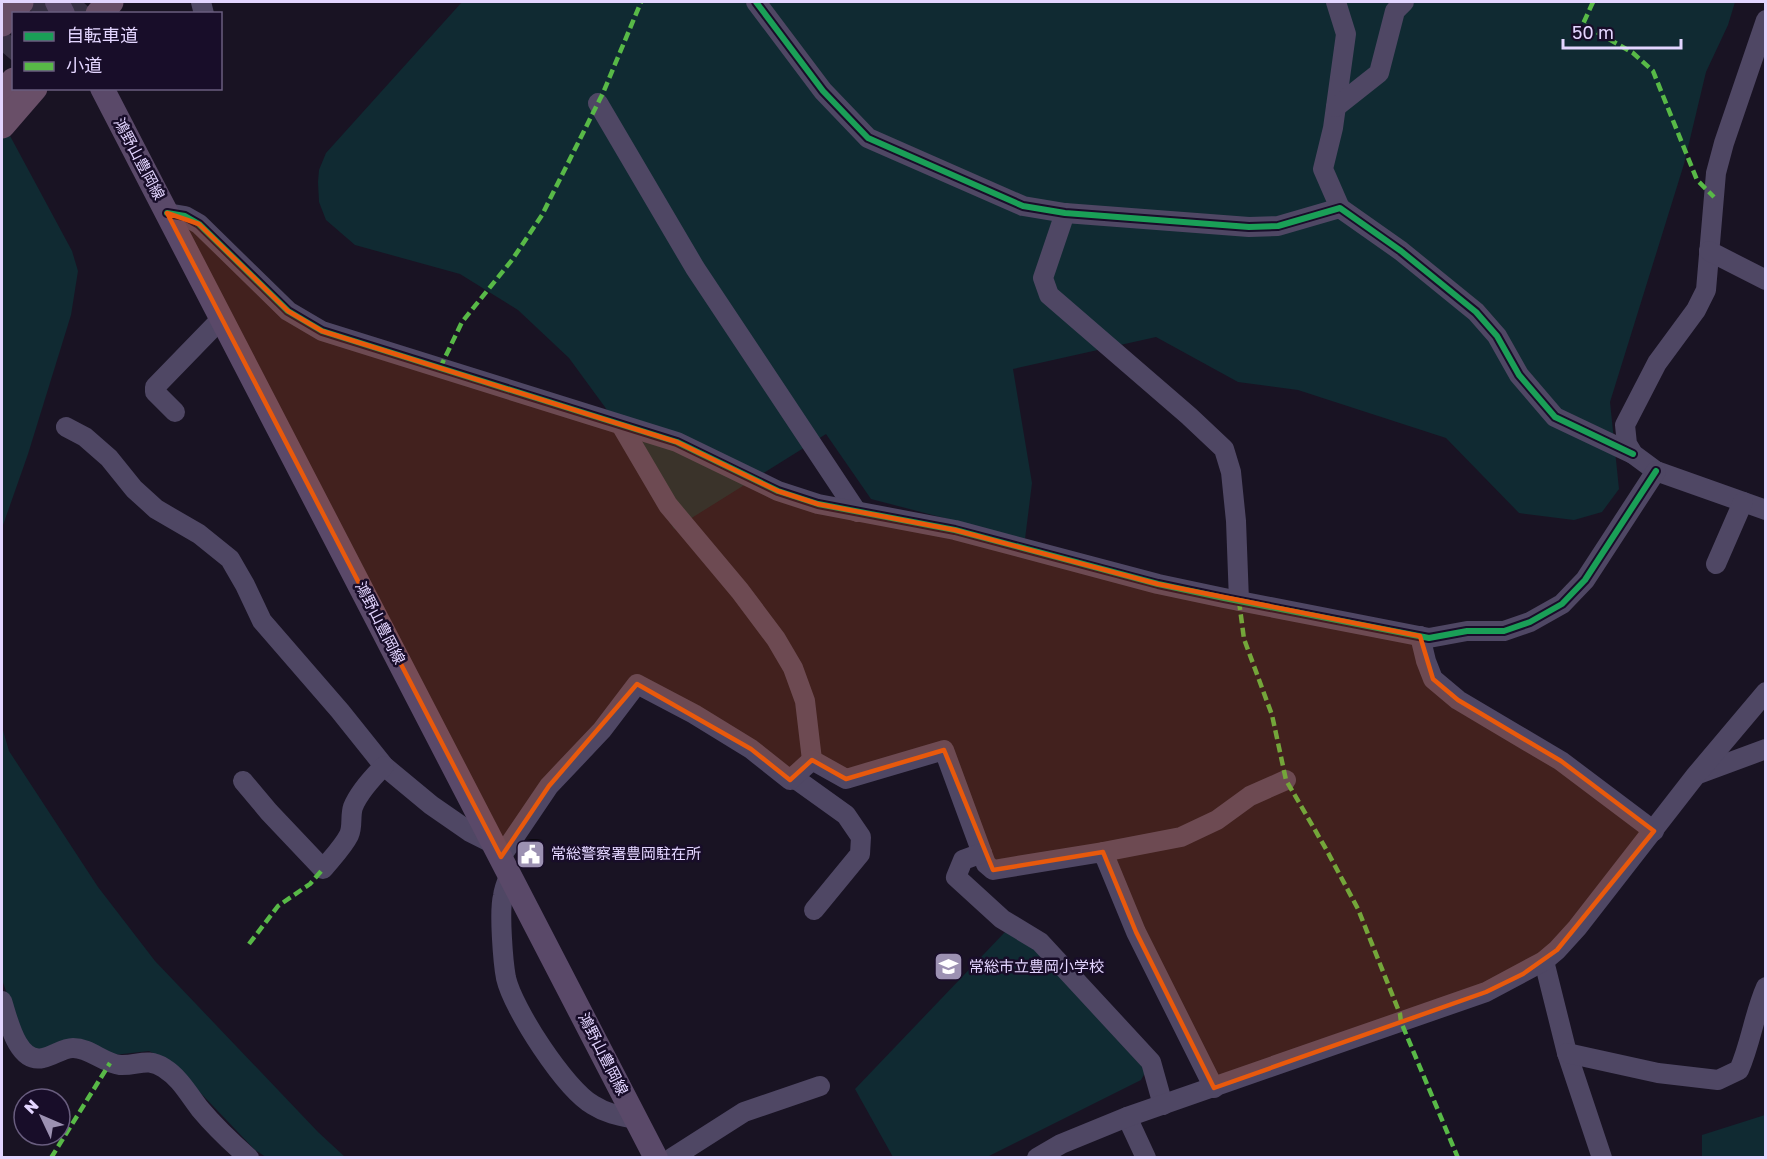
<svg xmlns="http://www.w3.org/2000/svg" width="1767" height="1159" font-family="'Golos Text','Noto Sans JP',sans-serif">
<defs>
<filter id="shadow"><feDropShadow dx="5.5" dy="-5.5" stdDeviation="1.5" flood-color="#0009"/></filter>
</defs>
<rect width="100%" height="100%" fill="#191323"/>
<!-- green -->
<g fill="#102a32">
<path d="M462,2H1735L1728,25L1706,72L1684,164L1610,402L1619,489L1602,512L1574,520L1519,513L1446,438L1298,390L1238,382L1156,337L1013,369L1032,483L1025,539L871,499L826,434L674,529L645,484L610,414L569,358L518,310L460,274L355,245L326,220L319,202L318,182L319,170L326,153Z"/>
<path d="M2,121L72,251L78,271L71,315L28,454L2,528Z"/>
<path d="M2,727L9,751L98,887L155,961L318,1132L345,1157H266L255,1150L171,1062L149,1051L114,1055L31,1049L24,1040L2,980Z"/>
<path d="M1005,932L1033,943L1146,1071L1141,1080L987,1157H893L855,1089Z"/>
<path d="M1765,1115V1157H1702V1135Z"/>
</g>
<!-- building -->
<path fill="#393145" stroke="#473e58" stroke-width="1.5" filter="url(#shadow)" d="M526,842L532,844L541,855L529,865L519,853Z"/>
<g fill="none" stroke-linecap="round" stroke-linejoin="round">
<!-- highway-tunnel -->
<g stroke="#373044" stroke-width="27" stroke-dasharray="27 14" stroke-linecap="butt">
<path d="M35,14L45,2"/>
<path d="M72,14L83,2"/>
<path d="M2,52L14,38"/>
</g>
<!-- minor -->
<g stroke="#4f4764" stroke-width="20">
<path d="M201,2L204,14"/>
<path d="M756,2L823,91L868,138L1023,206L1065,213L1249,227L1278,226L1340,208L1401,251L1476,312L1497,336L1519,375L1555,417L1633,454"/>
<path d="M1336,2L1346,34L1333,128L1323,169L1340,208"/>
<path d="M1766,20L1724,143L1716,173L1706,290L1696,310L1657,363L1625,425L1627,444L1633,454L1656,471L1766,510"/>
<path d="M598,103L695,268L857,512"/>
<path d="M1336,107L1379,73L1395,11L1404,2"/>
<path d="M167,213L185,216L199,224L288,311L322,331L677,442L778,491L818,504L955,530L1158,584L1224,598L1429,638L1467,631H1504L1530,622L1562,604L1585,580L1656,471"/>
<path d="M1065,213L1043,278L1049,295L1189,416L1224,449L1231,472L1236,521L1239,601"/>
<path d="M1709,251L1766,280"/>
<path d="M175,412L155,392V387L222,318"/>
<path d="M621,425L668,505L740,591L776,639L793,668L805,701L812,760"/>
<path d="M66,427L85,437L109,458L134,489L156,509L199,534L230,559L245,585L262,621L340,711L384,766L431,805L470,832L494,844"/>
<path d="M1716,564L1743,502"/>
<path d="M1420,636L1426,661L1433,679L1458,700L1561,761L1654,831"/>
<path d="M812,760L846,779L944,750L986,864L993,870L1103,852L1136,932L1214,1088"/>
<path d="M1698,774L1766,749"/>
<path d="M793,777L846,815L861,837L860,854L814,910"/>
<path d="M243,781L269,812L323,869C332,858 343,847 349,835C353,826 350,816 353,807C359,792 372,778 384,766"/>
<path d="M1103,852L1181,837L1217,820L1250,796L1286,780"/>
<path d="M982,853L963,860L956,877L1002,919L1040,942L1151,1062L1163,1105"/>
<path d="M501,857L549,786L602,730L637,684L694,714L751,749L790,780L812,760"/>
<path d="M510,874C507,881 504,888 503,896C499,911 503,962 506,978C513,1009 565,1089 593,1105C607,1114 621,1116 636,1119"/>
<path d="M1544,961L1567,1053L1602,1158"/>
<path d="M2,1001C8,1019 17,1064 43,1058C53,1056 63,1048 73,1048C90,1048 103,1063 120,1065C138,1066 147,1057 164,1068C180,1078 189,1095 200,1109C215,1127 232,1143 249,1158"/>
<path d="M1567,1053L1658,1073L1718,1080L1739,1070C1751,1043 1754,1014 1766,987"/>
<path d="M1127,1117L1146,1158"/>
<path d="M672,1158L744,1112L820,1086"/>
<path d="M1037,1158L1061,1144L1127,1117L1486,992L1544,961L1557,950L1577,928L1696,775L1766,692"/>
</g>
<!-- major -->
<g stroke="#5a4969" stroke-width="24">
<path d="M57,2L63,14"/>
<path d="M102,88L656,1158"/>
</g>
<!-- highway -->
<g stroke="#694f68" stroke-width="27">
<path d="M99,14L110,2"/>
<path d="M2,23L20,2"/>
<path d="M2,95L14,81"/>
<path d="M2,125L34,88"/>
</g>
<!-- quiet -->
<g stroke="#58b947" stroke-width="4.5" stroke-dasharray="9 4.5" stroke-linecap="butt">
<path d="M1593,2L1583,24L1633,53L1653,71L1697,180L1714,197"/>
<path d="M440,368L462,322L512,260L542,215L603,93L641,2"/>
<path d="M1239,601L1244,639L1272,715L1286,780L1326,849L1358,909L1400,1014L1401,1022L1458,1158"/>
<path d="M249,944L278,906L310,884L323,869"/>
<path d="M51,1158L110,1063"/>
</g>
<defs>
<g id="cycleway">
<path d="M756,2L823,91L868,138L1023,206L1065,213L1249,227L1278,226L1340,208L1401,251L1476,312L1497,336L1519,375L1555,417L1633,454"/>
<path d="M167,213L185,216L199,224L288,311L322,331L677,442L778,491L818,504L955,530L1158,584L1224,598L1429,638L1467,631H1504L1530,622L1562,604L1585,580L1656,471"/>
</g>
</defs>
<!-- cycleway casing -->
<use href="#cycleway" stroke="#180d29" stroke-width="10"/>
<!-- cycleway -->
<use href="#cycleway" stroke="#1a9f57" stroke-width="6"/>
</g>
<!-- marked area -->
<path fill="#e8590c" fill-opacity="0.2" stroke="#e8590c" stroke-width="4.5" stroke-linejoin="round" d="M167,213L199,224L288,311L322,331L677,442L778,491L818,504L955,530L1158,584L1420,636L1433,679L1458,700L1561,761L1654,831L1557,950L1523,974L1486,992L1214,1088L1136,932L1103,852L993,870L944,750L846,779L812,760L790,780L751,749L637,684L549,786L501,857Z"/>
<!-- icons -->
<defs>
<symbol id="civic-square" viewBox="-11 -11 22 22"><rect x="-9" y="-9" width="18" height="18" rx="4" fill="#9c91b2" stroke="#180d29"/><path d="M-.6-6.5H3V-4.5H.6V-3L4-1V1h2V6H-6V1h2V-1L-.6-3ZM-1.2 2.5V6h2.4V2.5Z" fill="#fff"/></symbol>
<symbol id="school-square" viewBox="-11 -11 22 22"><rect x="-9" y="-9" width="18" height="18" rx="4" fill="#9c91b2" stroke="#180d29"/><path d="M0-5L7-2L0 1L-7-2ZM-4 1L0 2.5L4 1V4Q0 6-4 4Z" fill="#fff"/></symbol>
</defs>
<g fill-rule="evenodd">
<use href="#civic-square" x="514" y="838" width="33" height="33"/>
<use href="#school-square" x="932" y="950" width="33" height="33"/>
</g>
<g text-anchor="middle" stroke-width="5" stroke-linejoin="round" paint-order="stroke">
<!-- street labels -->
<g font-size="15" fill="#e3d5ff" stroke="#180d29">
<text transform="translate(139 159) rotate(62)" y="5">鴻野山豊岡線</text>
<text transform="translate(380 623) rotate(63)" y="5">鴻野山豊岡線</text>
<text transform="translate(603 1054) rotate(63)" y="5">鴻野山豊岡線</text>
</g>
<!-- poi labels -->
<g font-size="15" fill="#e3d5ff" stroke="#180d29" text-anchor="start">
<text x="551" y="859">常総警察署豊岡駐在所</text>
<text x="969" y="972">常総市立豊岡小学校</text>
</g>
</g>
<!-- border -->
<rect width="1767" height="1159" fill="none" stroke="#e3d5ff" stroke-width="6"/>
<!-- legend -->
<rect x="12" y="12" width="210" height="78" fill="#180d29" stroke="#695d7f" stroke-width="1.5"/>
<rect x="24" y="32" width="30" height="9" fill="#1a9f57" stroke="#695d7f" stroke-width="1.5"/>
<text x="66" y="42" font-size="18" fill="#e3d5ff">自転車道</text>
<rect x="24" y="62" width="30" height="9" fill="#58b947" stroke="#695d7f" stroke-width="1.5"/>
<text x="66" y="72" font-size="18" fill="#e3d5ff">小道</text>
<!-- north arrow -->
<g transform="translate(42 1117) rotate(314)"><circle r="28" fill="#180d29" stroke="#695d7f" stroke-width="1.5"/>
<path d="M0-4.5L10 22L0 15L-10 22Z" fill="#9c91b2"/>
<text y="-9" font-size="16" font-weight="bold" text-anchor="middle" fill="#e3d5ff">N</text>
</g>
<!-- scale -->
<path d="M1563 39v9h118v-9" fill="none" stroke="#e3d5ff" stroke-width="3"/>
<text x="1572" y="39" font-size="18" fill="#e3d5ff" stroke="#180d29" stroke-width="4.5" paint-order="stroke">50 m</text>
</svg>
